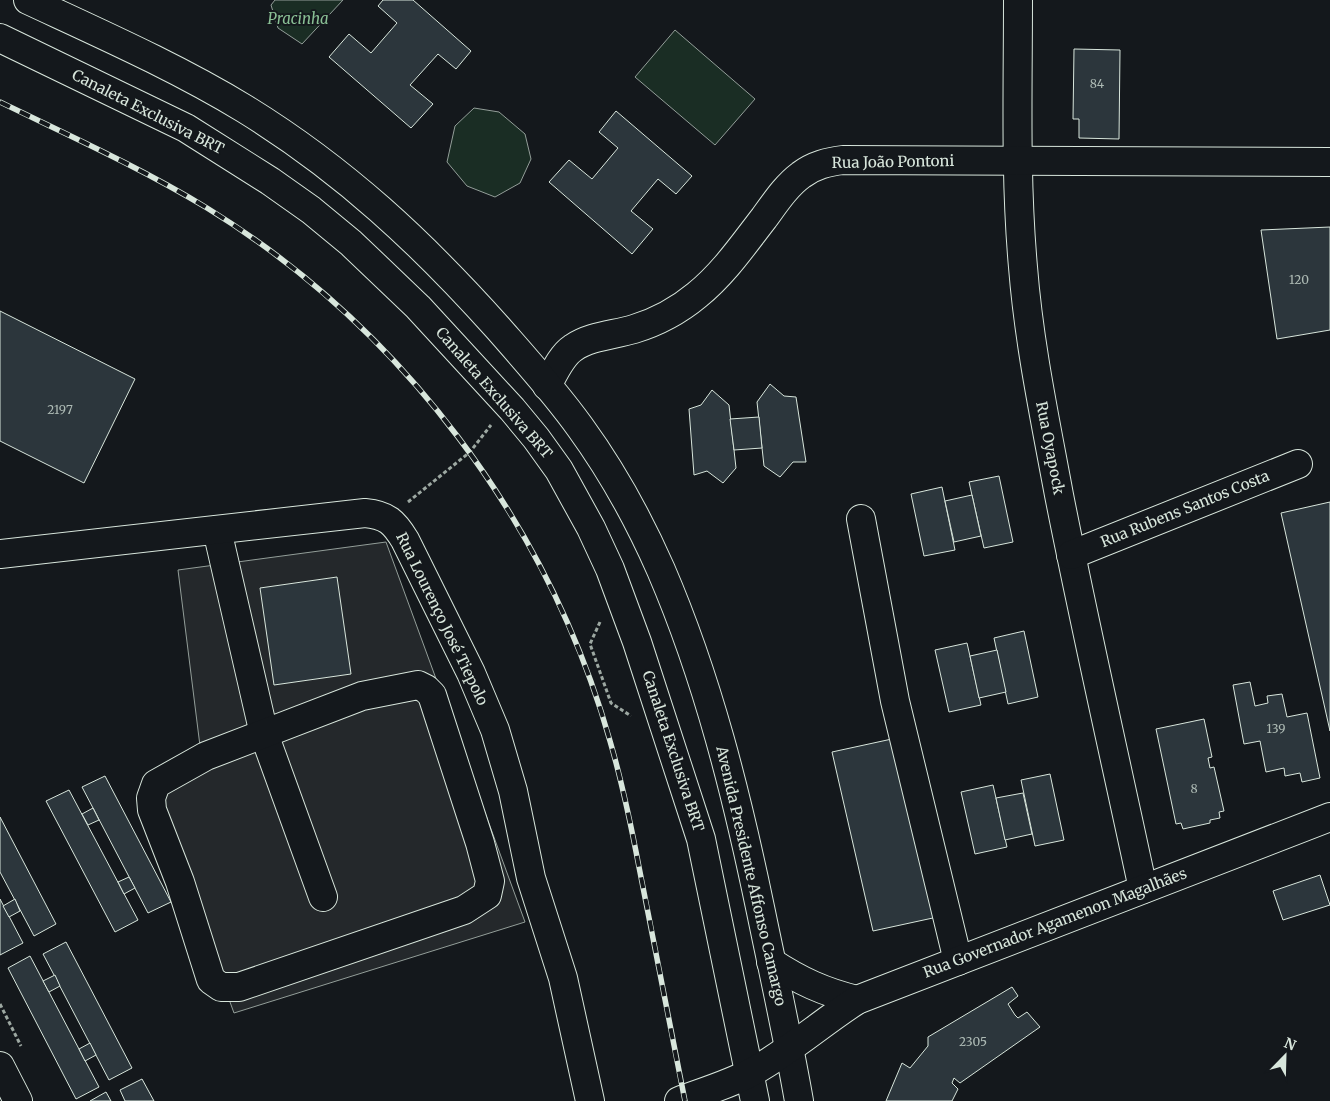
<svg xmlns="http://www.w3.org/2000/svg" width="1330" height="1101" font-family="Merriweather,serif">
<rect width="100%" height="100%" fill="#14181c"/>
<!-- green -->
<g fill="#1a2d24" stroke="#939e99">
<path d="M275,0H343L302,44L278,28L271,5Z"/>
<path d="M675,30L755,99L715,145L635,77Z"/>
<path d="M474,108L499,112L525,134L531,159L520,183L495,197L467,186L447,162L455,126Z"/>
</g>
<!-- parking -->
<path fill="#24282b" stroke="#939e99" d="M386,542L525,922L234,1013L152,788L203,770L178,570Z"/>
<!-- building -->
<g fill="#2c363c" stroke="#d8e6dc">
<path d="M383,0H413L471,51L456,69L438,54L410,85L433,104L411,128L329,57L349,34L371,53L397,23L378,6Z"/>
<path d="M1074,49L1120,50L1119,139L1079,138V119H1073Z"/>
<path d="M616,111L692,176L676,194L658,179L631,211L653,229L632,254L549,182L569,160L592,179L618,148L599,132Z"/>
<path d="M1330,227V330L1277,339L1261,230Z"/>
<path d="M0,311L135,379L84,483L0,441Z"/>
<path d="M770,384L784,396L796,397L806,462H793L780,477L764,466L757,402Z"/>
<path d="M712,390L729,405L736,468L723,483L707,471L694,475L689,409L701,405Z"/>
<path d="M759,417L762,448L734,450L730,419Z"/>
<path d="M999,476L1013,542L984,548L969,482Z"/>
<path d="M942,487L955,550L924,556L911,494Z"/>
<path d="M972,495L981,536L954,542L945,501Z"/>
<path d="M1330,502V731L1281,513Z"/>
<path d="M337,577L351,674L274,685L260,588Z"/>
<path d="M1024,631L1038,697L1008,704L994,638Z"/>
<path d="M967,643L981,705L949,712L935,650Z"/>
<path d="M997,650L1006,692L979,698L970,656Z"/>
<path d="M1250,682L1255,706L1268,703L1267,696L1282,694L1287,717L1307,713L1320,778L1302,782L1300,773L1285,776L1284,768L1266,772L1260,741L1244,744L1233,685Z"/>
<path d="M1204,719L1212,757L1208,758L1210,768L1214,767L1224,811L1219,812L1220,818L1210,820V823L1183,829L1181,823L1176,824L1156,729Z"/>
<path d="M901,737L942,916L873,931L832,752Z"/>
<path d="M1050,774L1064,840L1035,846L1021,780Z"/>
<path d="M105,776L171,902L148,913L82,787Z"/>
<path d="M993,785L1007,847L975,854L961,792Z"/>
<path d="M69,790L138,920L115,932L46,801Z"/>
<path d="M1023,793L1032,834L1005,840L996,798Z"/>
<path d="M93,808L99,820L88,825L82,814Z"/>
<path d="M0,817L56,924L34,936L0,872Z"/>
<path d="M1320,875L1330,905L1283,920L1273,891Z"/>
<path d="M129,877L135,888L124,894L118,882Z"/>
<path d="M0,899L23,943L0,955Z"/>
<path d="M15,899L20,911L9,917L3,906Z"/>
<path d="M66,942L132,1068L109,1080L43,954Z"/>
<path d="M30,956L99,1087L76,1099L8,968Z"/>
<path d="M55,975L60,986L49,992L43,981Z"/>
<path d="M1012,987L1018,996L1008,1004L1015,1015L1018,1018L1027,1012L1040,1027L960,1083L954,1078L952,1083L958,1089L952,1101H886L902,1063L910,1068L928,1046V1037Z"/>
<path d="M90,1043L96,1055L85,1061L79,1049Z"/>
<path d="M142,1079L154,1101H125L120,1090Z"/>
<path d="M106,1092L111,1101H90Z"/>
</g>
<g fill="none" stroke-linecap="round" stroke-linejoin="round">
<defs>
<g id="minor">
<path d="M1018,0C1018,89 1015,178 1023,267C1029,344 1045,419 1059,495C1085,627 1115,758 1143,889"/>
<path d="M0,38L186,128L270,181L311,210L351,243L418,307L512,409L536,438L559,470L591,528L610,569L637,642L701,839L755,1101"/>
<path d="M547,386C554,373 561,356 573,348C590,336 614,335 634,329C657,322 679,310 697,295C724,273 743,245 764,218C775,203 786,186 801,175C814,165 828,162 843,160L1330,162"/>
<path d="M861,519L895,701L958,961"/>
<path d="M217,530L264,734L323,897"/>
<path d="M0,554L365,513C387,515 394,522 405,540L471,673L495,730L513,791L531,878L563,978L590,1101"/>
<path d="M1071,555L1298,464"/>
<path d="M418,685L426,689L432,695L480,843L490,881L487,895L464,910L239,987H221L211,980L180,882L152,810L151,798L156,784L206,756L362,696Z"/>
</g>
<g id="major">
<path d="M28,0C101,34 176,67 245,109C344,170 421,242 498,328C526,360 555,392 580,427C612,471 639,520 661,570C708,679 737,796 761,912C774,975 788,1038 799,1101"/>
<path d="M771,962C800,981 824,992 857,1000"/>
<path d="M0,1066L18,1101"/>
<path d="M679,1101C700,1093 730,1084 750,1073C788,1053 821,1023 857,1000L1330,817"/>
</g>
</defs>
<!-- minor casing -->
<use href="#minor" stroke="#d8e6dc" stroke-width="30"/>
<!-- major casing -->
<use href="#major" stroke="#d8e6dc" stroke-width="30"/>
<!-- path -->
<g stroke="#9da8a2" stroke-width="3" stroke-dasharray="4 2.5" stroke-linecap="butt">
<path d="M408,502L470,452L491,425"/>
<path d="M600,622L590,644L611,703L631,716"/>
<path d="M0,1004L21,1046"/>
</g>
<!-- minor -->
<use href="#minor" stroke="#14181c" stroke-width="28"/>
<!-- major -->
<use href="#major" stroke="#14181c" stroke-width="28"/>
<defs>
<path id="rail" d="M0,102C70,136 141,168 207,208C401,327 548,522 610,741C622,782 631,825 639,867C655,945 669,1023 685,1101"/>
</defs>
<!-- rail casing -->
<use href="#rail" stroke="#d8e6dc" stroke-width="5.5"/>
<!-- rail -->
<use href="#rail" stroke="#14181c" stroke-width="4" stroke-dasharray="11" stroke-linecap="butt"/>
</g>
<g text-anchor="middle" stroke-width="4" stroke-linejoin="round" paint-order="stroke">
<!-- number labels -->
<g font-size="12" fill="#adbab4">
<text x="1097" y="88">84</text>
<text x="1299" y="284">120</text>
<text x="60" y="414">2197</text>
<text x="1276" y="733">139</text>
<text x="1194" y="793">8</text>
<text x="973" y="1046">2305</text>
</g>
<!-- park labels -->
<g font-size="15" font-style="italic" fill="#8ac095" stroke="#14181c">
<text x="298" y="24">Pracinha</text>
</g>
<!-- street labels -->
<g font-size="15" fill="#d8e6dc" stroke="#14181c">
<text transform="translate(148 112) rotate(27)" y="5">Canaleta Exclusiva BRT</text>
<text transform="translate(893 162) rotate(-1)" y="5">Rua João Pontoni</text>
<text transform="translate(494 393) rotate(49)" y="5">Canaleta Exclusiva BRT</text>
<text transform="translate(1050 448) rotate(79)" y="5">Rua Oyapock</text>
<text transform="translate(1185 509) rotate(-22)" y="5">Rua Rubens Santos Costa</text>
<text transform="translate(442 619) rotate(64)" y="5">Rua Lourenço José Tiepolo</text>
<text transform="translate(673 751) rotate(72)" y="5">Canaleta Exclusiva BRT</text>
<text transform="translate(751 876) rotate(77)" y="5">Avenida Presidente Affonso Camargo</text>
<text transform="translate(1055 923) rotate(-21)" y="5">Rua Governador Agamenon Magalhães</text>
</g>
</g>
<!-- north arrow -->
<g transform="translate(1285 1056) rotate(23)" stroke="#14181c" stroke-width="4" paint-order="stroke">
<path d="M0-4L9 19L0 12L-9 19Z" fill="#d8e6dc"/>
<text y="-8" font-size="14" font-weight="bold" text-anchor="middle" fill="#d8e6dc">N</text>
</g>
</svg>
